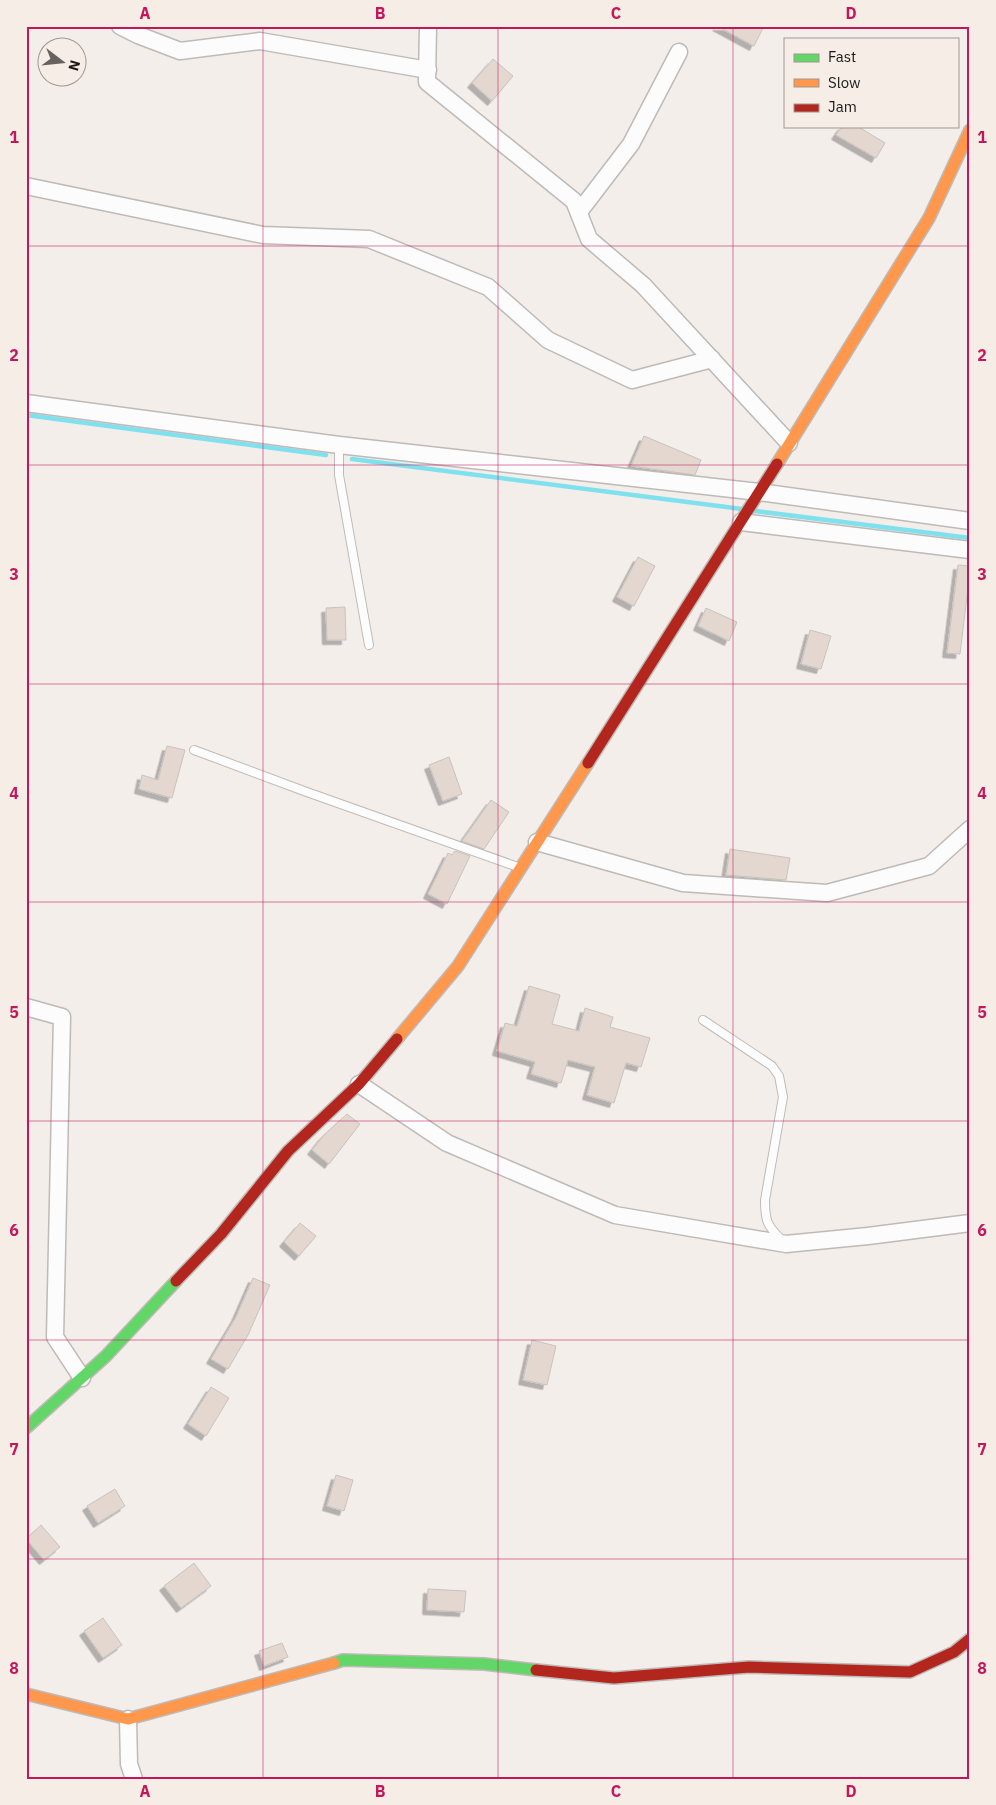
<svg xmlns="http://www.w3.org/2000/svg" width="996" height="1805" font-family="'IBM Plex Sans',sans-serif">
<defs>
<filter id="shadow"><feDropShadow dx="-4.5" dy="4.5" stdDeviation="0" flood-color="#0004"/></filter>
</defs>
<rect width="100%" height="100%" fill="#f4eeea"/>
<g fill="none" stroke-linecap="round" stroke-linejoin="round">
<!-- stream -->
<g stroke="#7fe1ee" stroke-width="4.5">
<path d="M26,415L326,455"/>
<path d="M352,459L742,509"/>
<path d="M755,511L970,538"/>
</g>
</g>
<!-- building -->
<g fill="#e4d7cf" stroke="#c7c3c0" filter="url(#shadow)">
<path d="M717,26H764L754,46Z"/>
<path d="M493,59L513,76L492,101L472,83Z"/>
<path d="M842,126H857L885,143L876,158L836,135Z"/>
<path d="M644,436L701,460L695,475L631,466Z"/>
<path d="M638,557L655,566L634,606L617,597Z"/>
<path d="M958,565L970,566V588H968L960,654L947,653Z"/>
<path d="M345,607L346,640H327L326,608Z"/>
<path d="M706,608L737,622L729,641L698,626Z"/>
<path d="M810,630L831,636L821,669L801,664Z"/>
<path d="M167,746L185,750L172,798L139,789L142,775L158,780Z"/>
<path d="M449,757L462,794L443,801L429,765Z"/>
<path d="M491,800L509,812L484,849L462,841Z"/>
<path d="M730,849L790,858L786,880L726,875Z"/>
<path d="M455,851L470,856L447,904L428,894L448,853L452,855Z"/>
<path d="M529,986L560,995L552,1024L579,1031L585,1008L613,1017L610,1027L650,1038L641,1067L626,1063L614,1103L587,1095L595,1067L568,1060L561,1083L531,1074L535,1062L497,1051L505,1023L517,1026Z"/>
<path d="M347,1114L360,1124L329,1164L312,1150L323,1136Z"/>
<path d="M300,1223L316,1236L299,1256L284,1242Z"/>
<path d="M253,1278L270,1285L248,1335L228,1369L211,1359L236,1317Z"/>
<path d="M532,1340L556,1346L547,1385L523,1380Z"/>
<path d="M211,1387L229,1398L206,1436L188,1424Z"/>
<path d="M336,1475L353,1480L344,1511L327,1506Z"/>
<path d="M115,1489L125,1506L98,1523L87,1506Z"/>
<path d="M41,1525L60,1547L44,1560L26,1539Z"/>
<path d="M194,1563L211,1586L181,1608L164,1586Z"/>
<path d="M428,1589L466,1591L464,1612L427,1610Z"/>
<path d="M103,1618L122,1645L103,1658L84,1631Z"/>
<path d="M282,1643L288,1657L264,1666L259,1651Z"/>
</g>
<g fill="none" stroke-linecap="round" stroke-linejoin="round">
<defs>
<g id="lane">
<path d="M339,445V475L369,645"/>
<path d="M194,750L304,791L518,867"/>
<path d="M703,1020L772,1066L779,1076L783,1097L765,1200C765,1221 767,1226 782,1240"/>
</g>
<g id="street">
<path d="M120,26L138,35L180,51L260,41L428,70"/>
<path d="M428,26L427,82L574,201L589,239L643,285L789,443"/>
<path d="M26,186L263,235L369,239L488,287L548,340L632,380L712,359"/>
<path d="M579,212L631,144L679,52"/>
<path d="M26,403L339,445L759,492L970,521"/>
<path d="M741,522L970,550"/>
<path d="M537,842L683,883L827,893L929,866L970,829"/>
<path d="M26,1007L62,1017L55,1337L82,1378"/>
<path d="M359,1084L447,1143L615,1215L786,1244L868,1236L970,1223"/>
<path d="M128,1719L129,1764L134,1779"/>
</g>
<g id="fast">
<path d="M26,1428L106,1356L176,1281"/>
<path d="M334,1663L343,1660L484,1664L536,1670"/>
</g>
<g id="slow">
<path d="M777,464L929,218L970,130"/>
<path d="M397,1039L458,966L588,763"/>
<path d="M26,1694L128,1719L334,1663"/>
</g>
<g id="jam">
<path d="M588,763L777,464"/>
<path d="M176,1281L221,1234L288,1151L359,1084L397,1039"/>
<path d="M536,1670L614,1678L749,1667L910,1672L954,1652L970,1639"/>
</g>
</defs>
<!-- lane casing -->
<use href="#lane" stroke="#bebab7" stroke-width="10"/>
<!-- street casing -->
<use href="#street" stroke="#bebab7" stroke-width="19"/>
<!-- fast casing -->
<use href="#fast" stroke="#bebab7" stroke-width="14"/>
<!-- slow casing -->
<use href="#slow" stroke="#bebab7" stroke-width="14"/>
<!-- jam casing -->
<use href="#jam" stroke="#bebab7" stroke-width="14"/>
<!-- lane -->
<use href="#lane" stroke="#fdfcfc" stroke-width="8"/>
<!-- street -->
<use href="#street" stroke="#fdfcfc" stroke-width="16"/>
<!-- fast -->
<use href="#fast" stroke="#63d668" stroke-width="11"/>
<!-- slow -->
<use href="#slow" stroke="#ff974d" stroke-width="11"/>
<!-- jam -->
<use href="#jam" stroke="#b3261e" stroke-width="11"/>
</g>
<!-- grid -->
<path fill="none" stroke="#c2185b" stroke-width="1" stroke-opacity="0.55" d="M263,26V1779M498,26V1779M733,26V1779M26,246H970M26,465H970M26,684H970M26,902H970M26,1121H970M26,1340H970M26,1559H970"/>
<!-- border -->
<rect width="996" height="1805" fill="none" stroke="#f7ede7" stroke-width="55"/>
<!-- legend -->
<rect x="784" y="38" width="175" height="90" fill="#f7ede7" stroke="#9f9793"/>
<rect x="794" y="54" width="25" height="8" fill="#63d668" stroke="#9f9793"/>
<text x="828" y="62" font-size="15" fill="#1b1715">Fast</text>
<rect x="794" y="79" width="25" height="8" fill="#ff974d" stroke="#9f9793"/>
<text x="828" y="88" font-size="15" fill="#1b1715">Slow</text>
<rect x="794" y="104" width="25" height="8" fill="#b3261e" stroke="#9f9793"/>
<text x="828" y="112" font-size="15" fill="#1b1715">Jam</text>
<!-- north arrow -->
<g transform="translate(62 62) rotate(106)"><circle r="24" fill="#f7ede7" stroke="#9f9793"/>
<path d="M0-4L9 19L0 12L-9 19Z" fill="#676260"/>
<text y="-8" font-size="14" font-weight="bold" text-anchor="middle" fill="#1b1715">N</text>
</g>
<rect x="28" y="28" width="940" height="1750" fill="none" stroke="#c2185b" stroke-width="2"/>
<g font-size="16" text-anchor="middle" font-weight="bold" fill="#c2185b">
<text x="145" y="19">A</text>
<text x="380" y="19">B</text>
<text x="616" y="19">C</text>
<text x="851" y="19">D</text>
<text x="14" y="143">1</text>
<text x="982" y="143">1</text>
<text x="14" y="361">2</text>
<text x="982" y="361">2</text>
<text x="14" y="580">3</text>
<text x="982" y="580">3</text>
<text x="14" y="799">4</text>
<text x="982" y="799">4</text>
<text x="14" y="1018">5</text>
<text x="982" y="1018">5</text>
<text x="14" y="1236">6</text>
<text x="982" y="1236">6</text>
<text x="14" y="1455">7</text>
<text x="982" y="1455">7</text>
<text x="14" y="1674">8</text>
<text x="982" y="1674">8</text>
<text x="145" y="1797">A</text>
<text x="380" y="1797">B</text>
<text x="616" y="1797">C</text>
<text x="851" y="1797">D</text>
</g>
</svg>
